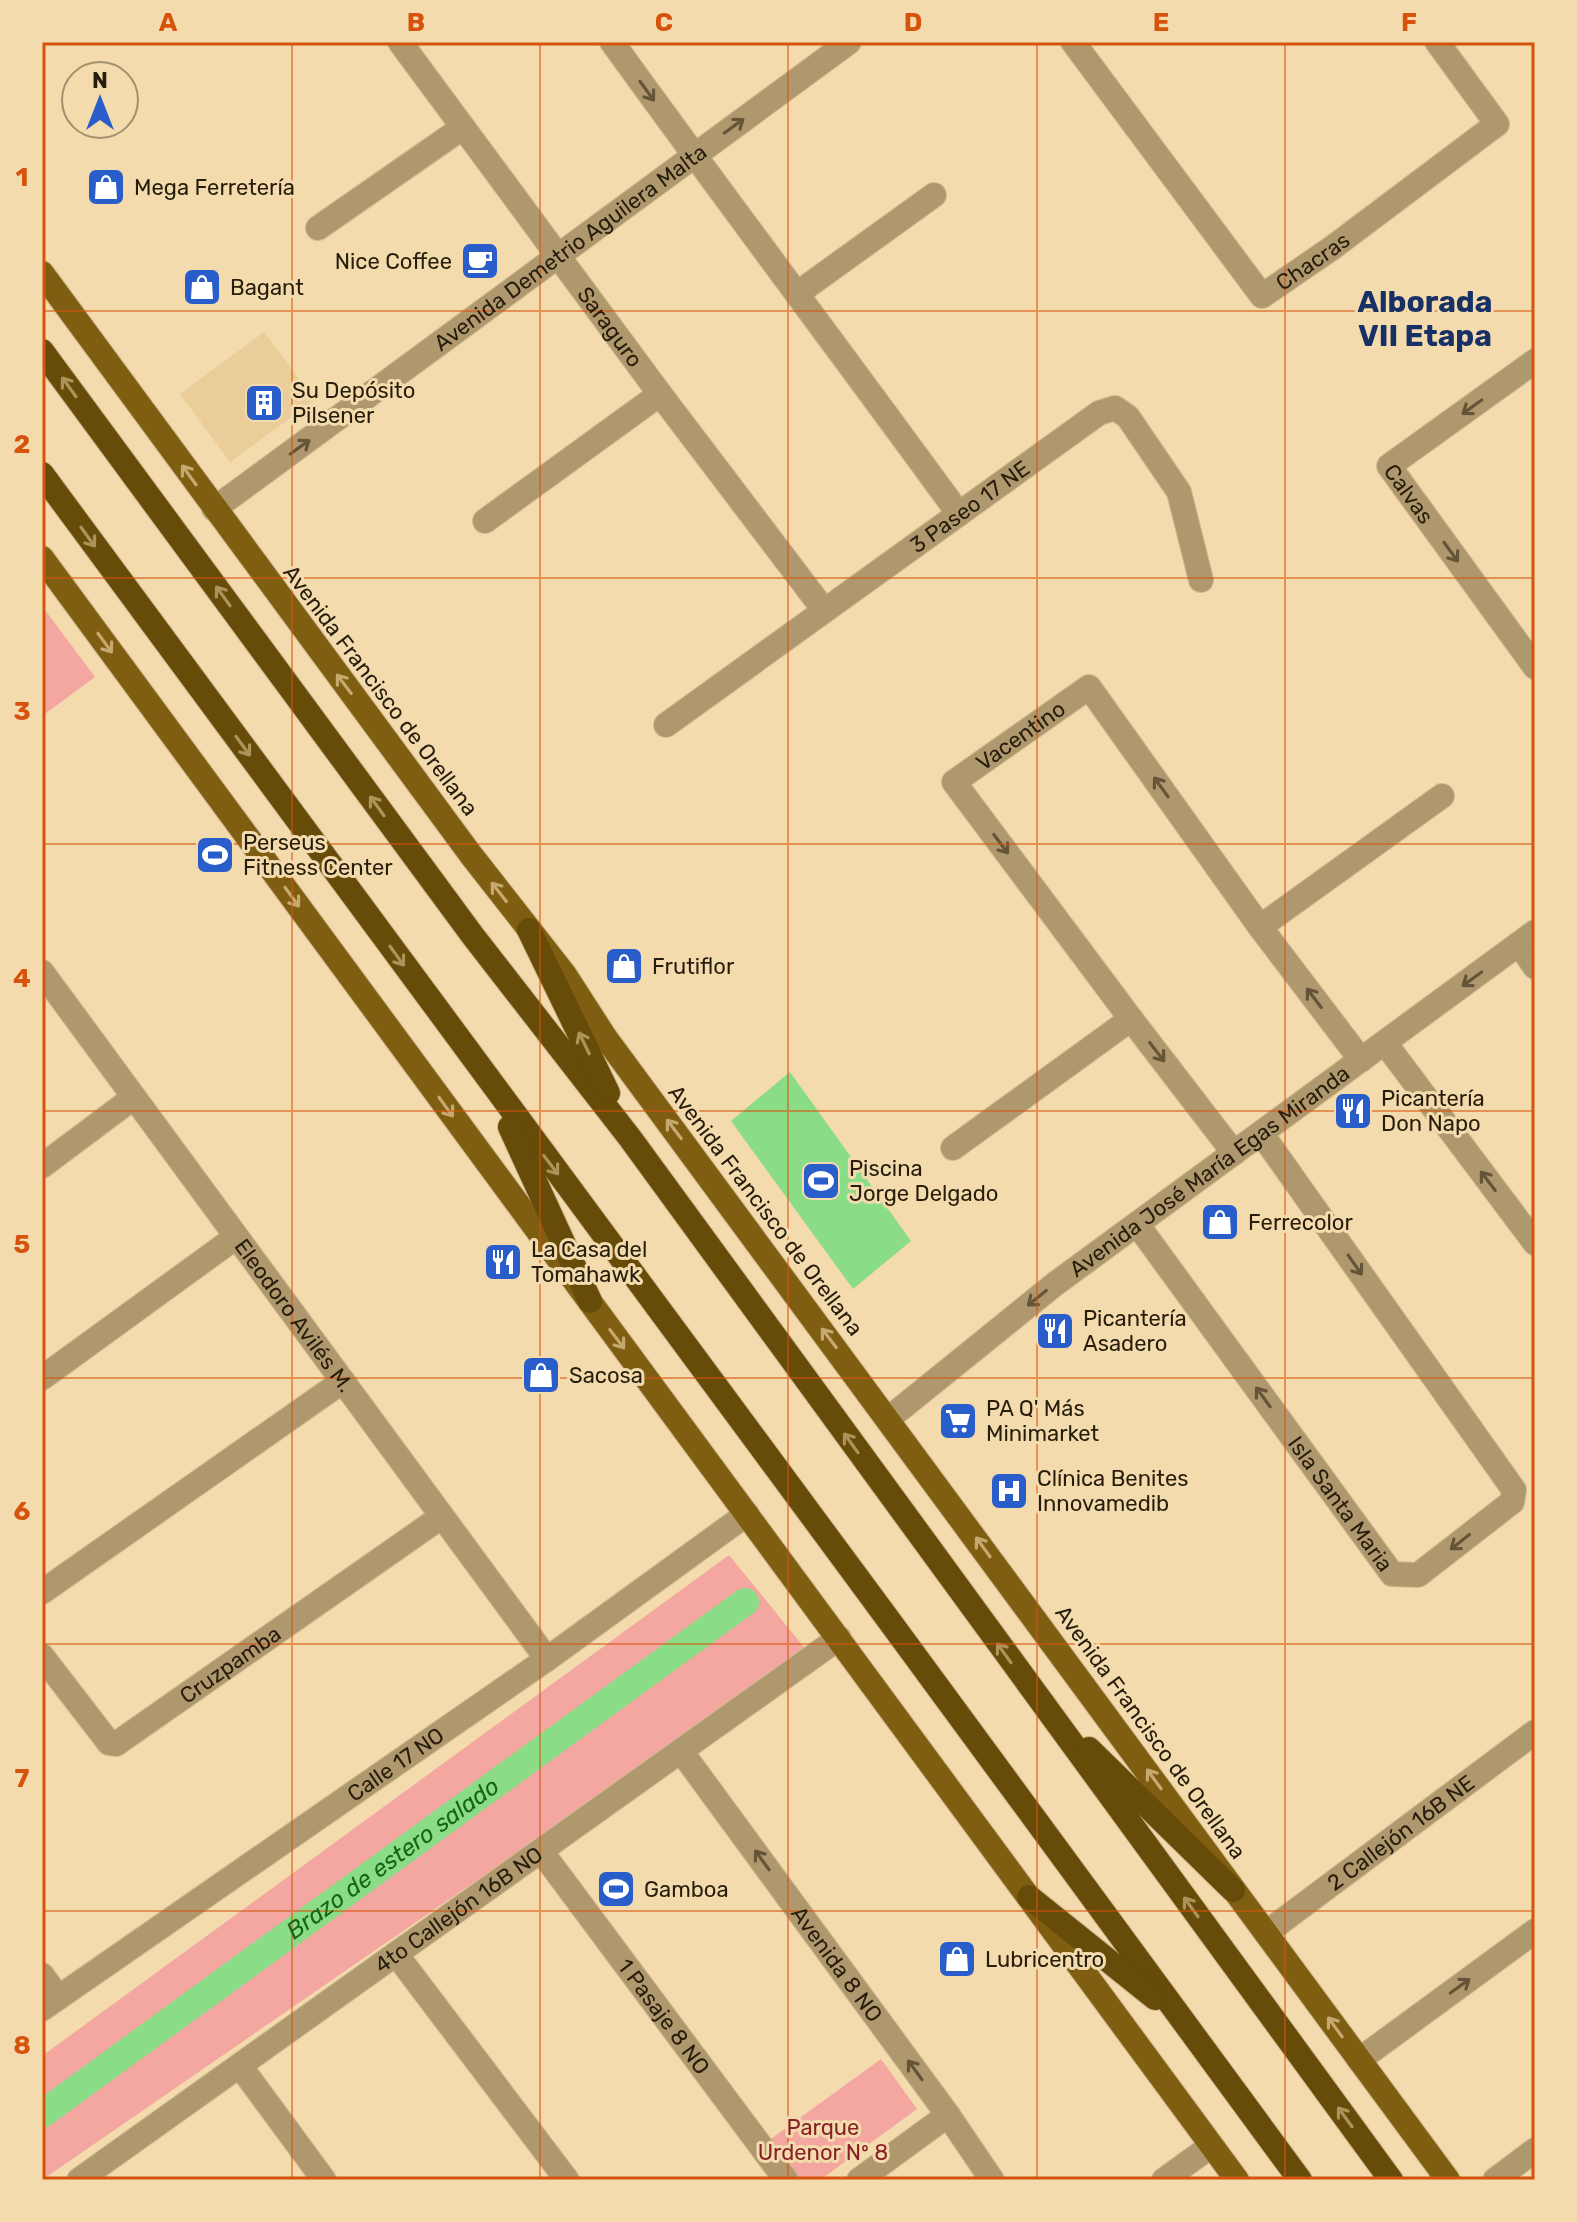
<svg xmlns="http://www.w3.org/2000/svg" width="1577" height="2222" font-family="Rubik,sans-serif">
<rect width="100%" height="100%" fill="#f3dbad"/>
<!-- built -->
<path fill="#eacd99" d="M264,332L315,400L230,462L180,394Z"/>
<!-- green -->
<g fill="#f4a6a1">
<path d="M42,606L95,677L42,716Z"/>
<path d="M729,1555L808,1652L42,2180V2056Z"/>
<path d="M881,2059L917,2109L820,2180H797L768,2141Z"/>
</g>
<!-- water -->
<path fill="#8bdc86" d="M790,1072L911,1241L853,1289L731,1121Z"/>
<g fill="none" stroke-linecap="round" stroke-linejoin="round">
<!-- canal -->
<path stroke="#8bdc86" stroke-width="28" id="s1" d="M42,2114L745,1602"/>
<defs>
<g id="minor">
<path id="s2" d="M400,42L660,394L824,610"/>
<path d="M612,42C726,200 844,356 959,514"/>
<path id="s3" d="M1073,42L1262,296L1332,248L1497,124L1437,42"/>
<path d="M318,228L462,128"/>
<path d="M798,293L934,195"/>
<path id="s4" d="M1535,361L1389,466L1535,667"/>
<path id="s5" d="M214,509L849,42"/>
<path d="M485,521L660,394"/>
<path id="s6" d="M666,725L1099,413L1115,408L1128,417L1179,492L1201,580"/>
<path d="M1260,927L1442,796"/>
<path d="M1519,944L1535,967"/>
<path id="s7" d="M42,972L547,1659"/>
<path d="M1385,1043L1535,1243"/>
<path d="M953,1148L1131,1019"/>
<path id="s8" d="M1234,1153L1131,1019L954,782L1089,687L1260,927L1361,1060"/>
<path d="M42,1166L133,1098"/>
<path id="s9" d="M1137,1224L1392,1574L1418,1575L1512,1502L1514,1490L1261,1133"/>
<path d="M42,1378L236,1237"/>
<path id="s10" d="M888,1419L1055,1284L1535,932"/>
<path d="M42,1592L343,1381"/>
<path id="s11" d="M42,1656L109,1743L116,1744L441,1517"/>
<path id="s12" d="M681,1751L948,2115L992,2180"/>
<path id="s13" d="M541,1851L786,2180"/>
<path id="s14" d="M1266,1933L1535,1732"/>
<path d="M396,1954L567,2180"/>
<path d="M42,1975L58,1997"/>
<path id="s15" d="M42,2009L547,1659L747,1514"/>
<path d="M1359,2060L1535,1931"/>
<path d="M240,2066L324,2180"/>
<path id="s16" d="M79,2180L839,1638"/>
<path d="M859,2180L948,2115"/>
<path d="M1164,2180L1211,2146"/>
<path d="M1495,2180L1535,2150"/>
</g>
<g id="major">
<path d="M42,273L471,855L565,975L605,1037L1448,2180"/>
<path d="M42,558L1237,2180"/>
</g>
<g id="highway">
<path d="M42,351L473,936L630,1138L1391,2180"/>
<path d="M42,474L885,1615L1300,2180"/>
<path d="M529,930L608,1093"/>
<path d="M510,1127L590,1301"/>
<path d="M1089,1749L1233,1890"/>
<path d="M1029,1897L1155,1998"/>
</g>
</defs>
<!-- minor casing -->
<use href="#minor" stroke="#ceb990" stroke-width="26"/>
<!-- major casing -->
<use href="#major" stroke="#ceb990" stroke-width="26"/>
<!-- highway casing -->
<use href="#highway" stroke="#ceb990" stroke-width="26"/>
<!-- minor -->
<use href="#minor" stroke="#af986d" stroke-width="24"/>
<!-- major -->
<use href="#major" stroke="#7f5e12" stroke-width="24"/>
<!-- highway -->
<use href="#highway" stroke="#674b08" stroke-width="24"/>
</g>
<!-- one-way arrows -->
<defs><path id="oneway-shaft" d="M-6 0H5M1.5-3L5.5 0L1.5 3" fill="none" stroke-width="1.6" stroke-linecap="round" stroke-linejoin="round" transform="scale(2)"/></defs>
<g stroke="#645438">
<use href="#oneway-shaft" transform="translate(647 91) rotate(54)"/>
<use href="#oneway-shaft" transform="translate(734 126) rotate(-36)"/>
<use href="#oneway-shaft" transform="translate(1472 407) rotate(144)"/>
<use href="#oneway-shaft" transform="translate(300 447) rotate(-36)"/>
<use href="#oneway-shaft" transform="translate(1451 552) rotate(54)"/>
<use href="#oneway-shaft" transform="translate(1161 787) rotate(-126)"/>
<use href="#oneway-shaft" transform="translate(1001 844) rotate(53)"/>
<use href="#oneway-shaft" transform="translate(1472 979) rotate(144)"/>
<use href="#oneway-shaft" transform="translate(1314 998) rotate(-127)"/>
<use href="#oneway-shaft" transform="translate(1157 1052) rotate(52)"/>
<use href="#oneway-shaft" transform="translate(1488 1181) rotate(-127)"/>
<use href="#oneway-shaft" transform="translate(1355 1265) rotate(55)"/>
<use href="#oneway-shaft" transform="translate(1037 1298) rotate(141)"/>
<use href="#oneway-shaft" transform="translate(1263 1397) rotate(-126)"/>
<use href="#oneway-shaft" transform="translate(1460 1542) rotate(142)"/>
<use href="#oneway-shaft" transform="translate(762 1860) rotate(-126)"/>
<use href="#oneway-shaft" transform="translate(1460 1986) rotate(-36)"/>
<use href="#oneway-shaft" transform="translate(915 2070) rotate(-126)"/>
</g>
<g stroke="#ad935a">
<use href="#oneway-shaft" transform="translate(69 387) rotate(-126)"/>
<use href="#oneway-shaft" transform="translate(88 537) rotate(54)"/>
<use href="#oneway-shaft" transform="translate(223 596) rotate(-126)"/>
<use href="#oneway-shaft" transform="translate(243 746) rotate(54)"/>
<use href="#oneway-shaft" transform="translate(377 806) rotate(-126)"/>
<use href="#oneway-shaft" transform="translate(397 956) rotate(54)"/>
<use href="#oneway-shaft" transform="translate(584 1043) rotate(-116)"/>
<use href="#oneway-shaft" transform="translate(551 1165) rotate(53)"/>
<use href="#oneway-shaft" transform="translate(851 1443) rotate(-126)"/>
<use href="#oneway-shaft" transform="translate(1004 1653) rotate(-126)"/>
<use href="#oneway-shaft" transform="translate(1191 1907) rotate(-126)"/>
<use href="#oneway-shaft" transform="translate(1345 2117) rotate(-126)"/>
</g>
<g stroke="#c5a96f">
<use href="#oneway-shaft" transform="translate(189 475) rotate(-126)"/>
<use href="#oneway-shaft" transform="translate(105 643) rotate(54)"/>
<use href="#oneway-shaft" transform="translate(344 684) rotate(-127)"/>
<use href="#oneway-shaft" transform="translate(499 892) rotate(-128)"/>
<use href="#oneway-shaft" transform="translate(292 897) rotate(54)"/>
<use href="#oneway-shaft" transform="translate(446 1107) rotate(54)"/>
<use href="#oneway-shaft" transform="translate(674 1129) rotate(-127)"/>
<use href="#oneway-shaft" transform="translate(829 1338) rotate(-127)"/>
<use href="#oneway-shaft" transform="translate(617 1339) rotate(53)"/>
<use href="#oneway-shaft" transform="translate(983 1547) rotate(-126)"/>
<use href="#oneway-shaft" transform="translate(1154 1779) rotate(-126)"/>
<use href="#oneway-shaft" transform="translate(1335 2027) rotate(-126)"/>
</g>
<!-- grid -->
<path fill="none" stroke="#d5530c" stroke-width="2" stroke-opacity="0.55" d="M292,42V2180M540,42V2180M788,42V2180M1037,42V2180M1285,42V2180M42,311H1535M42,578H1535M42,844H1535M42,1111H1535M42,1378H1535M42,1644H1535M42,1911H1535"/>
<!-- icons -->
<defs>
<symbol id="shop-square" viewBox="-11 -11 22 22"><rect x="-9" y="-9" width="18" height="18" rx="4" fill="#285dca" stroke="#f3dbad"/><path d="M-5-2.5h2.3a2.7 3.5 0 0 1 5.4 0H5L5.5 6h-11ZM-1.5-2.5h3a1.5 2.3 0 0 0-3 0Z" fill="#fff"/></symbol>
<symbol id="cafe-square" viewBox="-11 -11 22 22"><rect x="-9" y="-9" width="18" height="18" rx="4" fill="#285dca" stroke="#f3dbad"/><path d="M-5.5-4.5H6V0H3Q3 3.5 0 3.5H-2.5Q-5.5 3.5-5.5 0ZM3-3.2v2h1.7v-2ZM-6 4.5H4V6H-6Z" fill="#fff"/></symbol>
<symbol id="building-square" viewBox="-11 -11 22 22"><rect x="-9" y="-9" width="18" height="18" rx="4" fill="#285dca" stroke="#f3dbad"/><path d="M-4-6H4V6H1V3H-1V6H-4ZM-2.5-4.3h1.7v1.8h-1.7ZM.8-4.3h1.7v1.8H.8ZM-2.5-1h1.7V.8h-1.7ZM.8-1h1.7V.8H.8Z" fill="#fff"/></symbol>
<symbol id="stadium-square" viewBox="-11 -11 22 22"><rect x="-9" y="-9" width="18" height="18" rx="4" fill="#285dca" stroke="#f3dbad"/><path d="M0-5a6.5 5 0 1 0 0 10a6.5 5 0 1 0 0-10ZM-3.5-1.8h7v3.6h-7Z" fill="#fff"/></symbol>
<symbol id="restaurant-square" viewBox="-11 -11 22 22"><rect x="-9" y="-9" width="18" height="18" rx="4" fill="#285dca" stroke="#f3dbad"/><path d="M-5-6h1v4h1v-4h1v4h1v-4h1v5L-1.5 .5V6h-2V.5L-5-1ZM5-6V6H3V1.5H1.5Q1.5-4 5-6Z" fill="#fff"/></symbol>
<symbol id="supermarket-square" viewBox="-11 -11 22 22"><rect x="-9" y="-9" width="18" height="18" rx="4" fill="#285dca" stroke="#f3dbad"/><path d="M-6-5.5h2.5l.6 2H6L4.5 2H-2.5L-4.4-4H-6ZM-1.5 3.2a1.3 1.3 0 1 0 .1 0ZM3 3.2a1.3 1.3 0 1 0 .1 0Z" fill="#fff"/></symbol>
<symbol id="hospital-square" viewBox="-11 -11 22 22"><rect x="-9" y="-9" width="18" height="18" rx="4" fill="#285dca" stroke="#f3dbad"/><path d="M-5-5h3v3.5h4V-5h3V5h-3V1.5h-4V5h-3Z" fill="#fff"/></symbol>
</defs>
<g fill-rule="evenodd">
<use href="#shop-square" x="84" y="165" width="44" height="44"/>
<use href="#cafe-square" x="458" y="239" width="44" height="44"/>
<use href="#shop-square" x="180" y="265" width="44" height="44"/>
<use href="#building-square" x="242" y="381" width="44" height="44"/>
<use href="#stadium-square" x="193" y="833" width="44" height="44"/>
<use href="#shop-square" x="602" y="944" width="44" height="44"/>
<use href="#restaurant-square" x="1331" y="1089" width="44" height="44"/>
<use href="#stadium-square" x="799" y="1159" width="44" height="44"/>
<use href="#shop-square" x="1198" y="1200" width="44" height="44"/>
<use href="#restaurant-square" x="481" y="1240" width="44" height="44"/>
<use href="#restaurant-square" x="1033" y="1309" width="44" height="44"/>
<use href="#shop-square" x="519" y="1353" width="44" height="44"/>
<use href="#supermarket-square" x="936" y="1399" width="44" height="44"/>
<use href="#hospital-square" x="987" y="1469" width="44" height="44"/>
<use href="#stadium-square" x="594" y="1867" width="44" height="44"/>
<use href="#shop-square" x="935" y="1937" width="44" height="44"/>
</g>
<g text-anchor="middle" stroke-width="6" stroke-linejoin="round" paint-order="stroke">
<!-- poi labels -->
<g font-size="22" fill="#271d0c" stroke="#f3dbad" text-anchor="start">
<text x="134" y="195">Mega Ferretería</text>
<text x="452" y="269" text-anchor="end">Nice Coffee</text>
<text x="230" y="295">Bagant</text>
<text x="292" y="398">Su Depósito<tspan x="292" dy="25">Pilsener</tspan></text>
<text x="243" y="850">Perseus<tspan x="243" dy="25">Fitness Center</tspan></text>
<text x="652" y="974">Frutiflor</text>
<text x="1381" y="1106">Picantería<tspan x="1381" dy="25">Don Napo</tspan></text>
<text x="849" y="1176">Piscina<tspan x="849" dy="25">Jorge Delgado</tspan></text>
<text x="1248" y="1230">Ferrecolor</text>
<text x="531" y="1257">La Casa del<tspan x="531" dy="25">Tomahawk</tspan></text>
<text x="1083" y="1326">Picantería<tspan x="1083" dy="25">Asadero</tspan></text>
<text x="569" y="1383">Sacosa</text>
<text x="986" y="1416">PA Q' Más<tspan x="986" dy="25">Minimarket</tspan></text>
<text x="1037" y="1486">Clínica Benites<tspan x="1037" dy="25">Innovamedib</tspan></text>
<text x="644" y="1897">Gamboa</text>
<text x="985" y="1967">Lubricentro</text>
</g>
<!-- street labels -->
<g font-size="22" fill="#271d0c" stroke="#f3dbad">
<text dy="8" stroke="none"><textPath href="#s5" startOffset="442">Avenida Demetrio Aguilera Malta</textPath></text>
<text dy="8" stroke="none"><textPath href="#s3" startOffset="378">Chacras</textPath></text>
<text dy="8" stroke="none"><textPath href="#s2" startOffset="354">Saraguro</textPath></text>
<text dy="8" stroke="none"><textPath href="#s4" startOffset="214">Calvas</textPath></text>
<text dy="8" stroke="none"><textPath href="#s6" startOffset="374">3 Paseo 17 NE</textPath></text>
<text transform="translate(381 690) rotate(53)" y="8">Avenida Francisco de Orellana</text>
<text dy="8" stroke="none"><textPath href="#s8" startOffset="546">Vacentino</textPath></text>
<text dy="8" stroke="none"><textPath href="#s10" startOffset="406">Avenida José María Egas Miranda</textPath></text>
<text transform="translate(766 1210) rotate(53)" y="8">Avenida Francisco de Orellana</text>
<text dy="8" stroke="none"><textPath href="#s7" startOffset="426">Eleodoro Avilés M.</textPath></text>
<text dy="8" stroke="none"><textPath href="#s9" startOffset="346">Isla Santa Maria</textPath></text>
<text dy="8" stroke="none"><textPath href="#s11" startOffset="256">Cruzpamba</textPath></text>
<text transform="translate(1151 1732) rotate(54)" y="8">Avenida Francisco de Orellana</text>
<text dy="8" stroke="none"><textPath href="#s15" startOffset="430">Calle 17 NO</textPath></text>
<text dy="8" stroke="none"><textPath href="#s14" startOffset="168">2 Callejón 16B NE</textPath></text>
<text dy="8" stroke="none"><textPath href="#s16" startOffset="466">4to Callejón 16B NO</textPath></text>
<text dy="8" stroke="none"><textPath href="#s12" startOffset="264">Avenida 8 NO</textPath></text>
<text dy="8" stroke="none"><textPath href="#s13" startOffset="206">1 Pasaje 8 NO</textPath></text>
</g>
<!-- park labels -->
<g font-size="22" fill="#882127" stroke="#f3dbad">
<text x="823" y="2135">Parque<tspan x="823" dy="25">Urdenor Nº 8</tspan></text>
</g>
<!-- water labels -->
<g font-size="24" font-style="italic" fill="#166715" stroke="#f3dbad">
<text dy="8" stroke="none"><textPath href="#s1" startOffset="434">Brazo de estero salado</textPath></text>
</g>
<!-- district labels -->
<g font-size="30" font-weight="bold" fill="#173167" stroke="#f3dbad">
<text x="1425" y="312">Alborada<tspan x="1425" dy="34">VII Etapa</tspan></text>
</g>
</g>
<!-- border -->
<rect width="1577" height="2222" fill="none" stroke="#f3dbad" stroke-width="88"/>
<!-- north arrow -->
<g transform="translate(100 100)"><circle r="38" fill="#f3dbad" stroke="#a18f6d" stroke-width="2"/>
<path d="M0-6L14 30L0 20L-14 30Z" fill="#285dca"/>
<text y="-12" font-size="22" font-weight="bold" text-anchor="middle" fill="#271d0c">N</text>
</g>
<rect x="44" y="44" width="1489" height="2134" fill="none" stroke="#d5530c" stroke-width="3"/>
<g font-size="26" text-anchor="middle" font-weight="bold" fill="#d5530c">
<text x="168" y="31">A</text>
<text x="416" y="31">B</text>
<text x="664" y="31">C</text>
<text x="913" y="31">D</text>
<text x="1161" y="31">E</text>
<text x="1409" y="31">F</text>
<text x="22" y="186">1</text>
<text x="22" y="453">2</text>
<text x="22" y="720">3</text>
<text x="22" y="987">4</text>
<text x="22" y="1253">5</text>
<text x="22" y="1520">6</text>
<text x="22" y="1787">7</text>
<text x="22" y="2054">8</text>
</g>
</svg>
